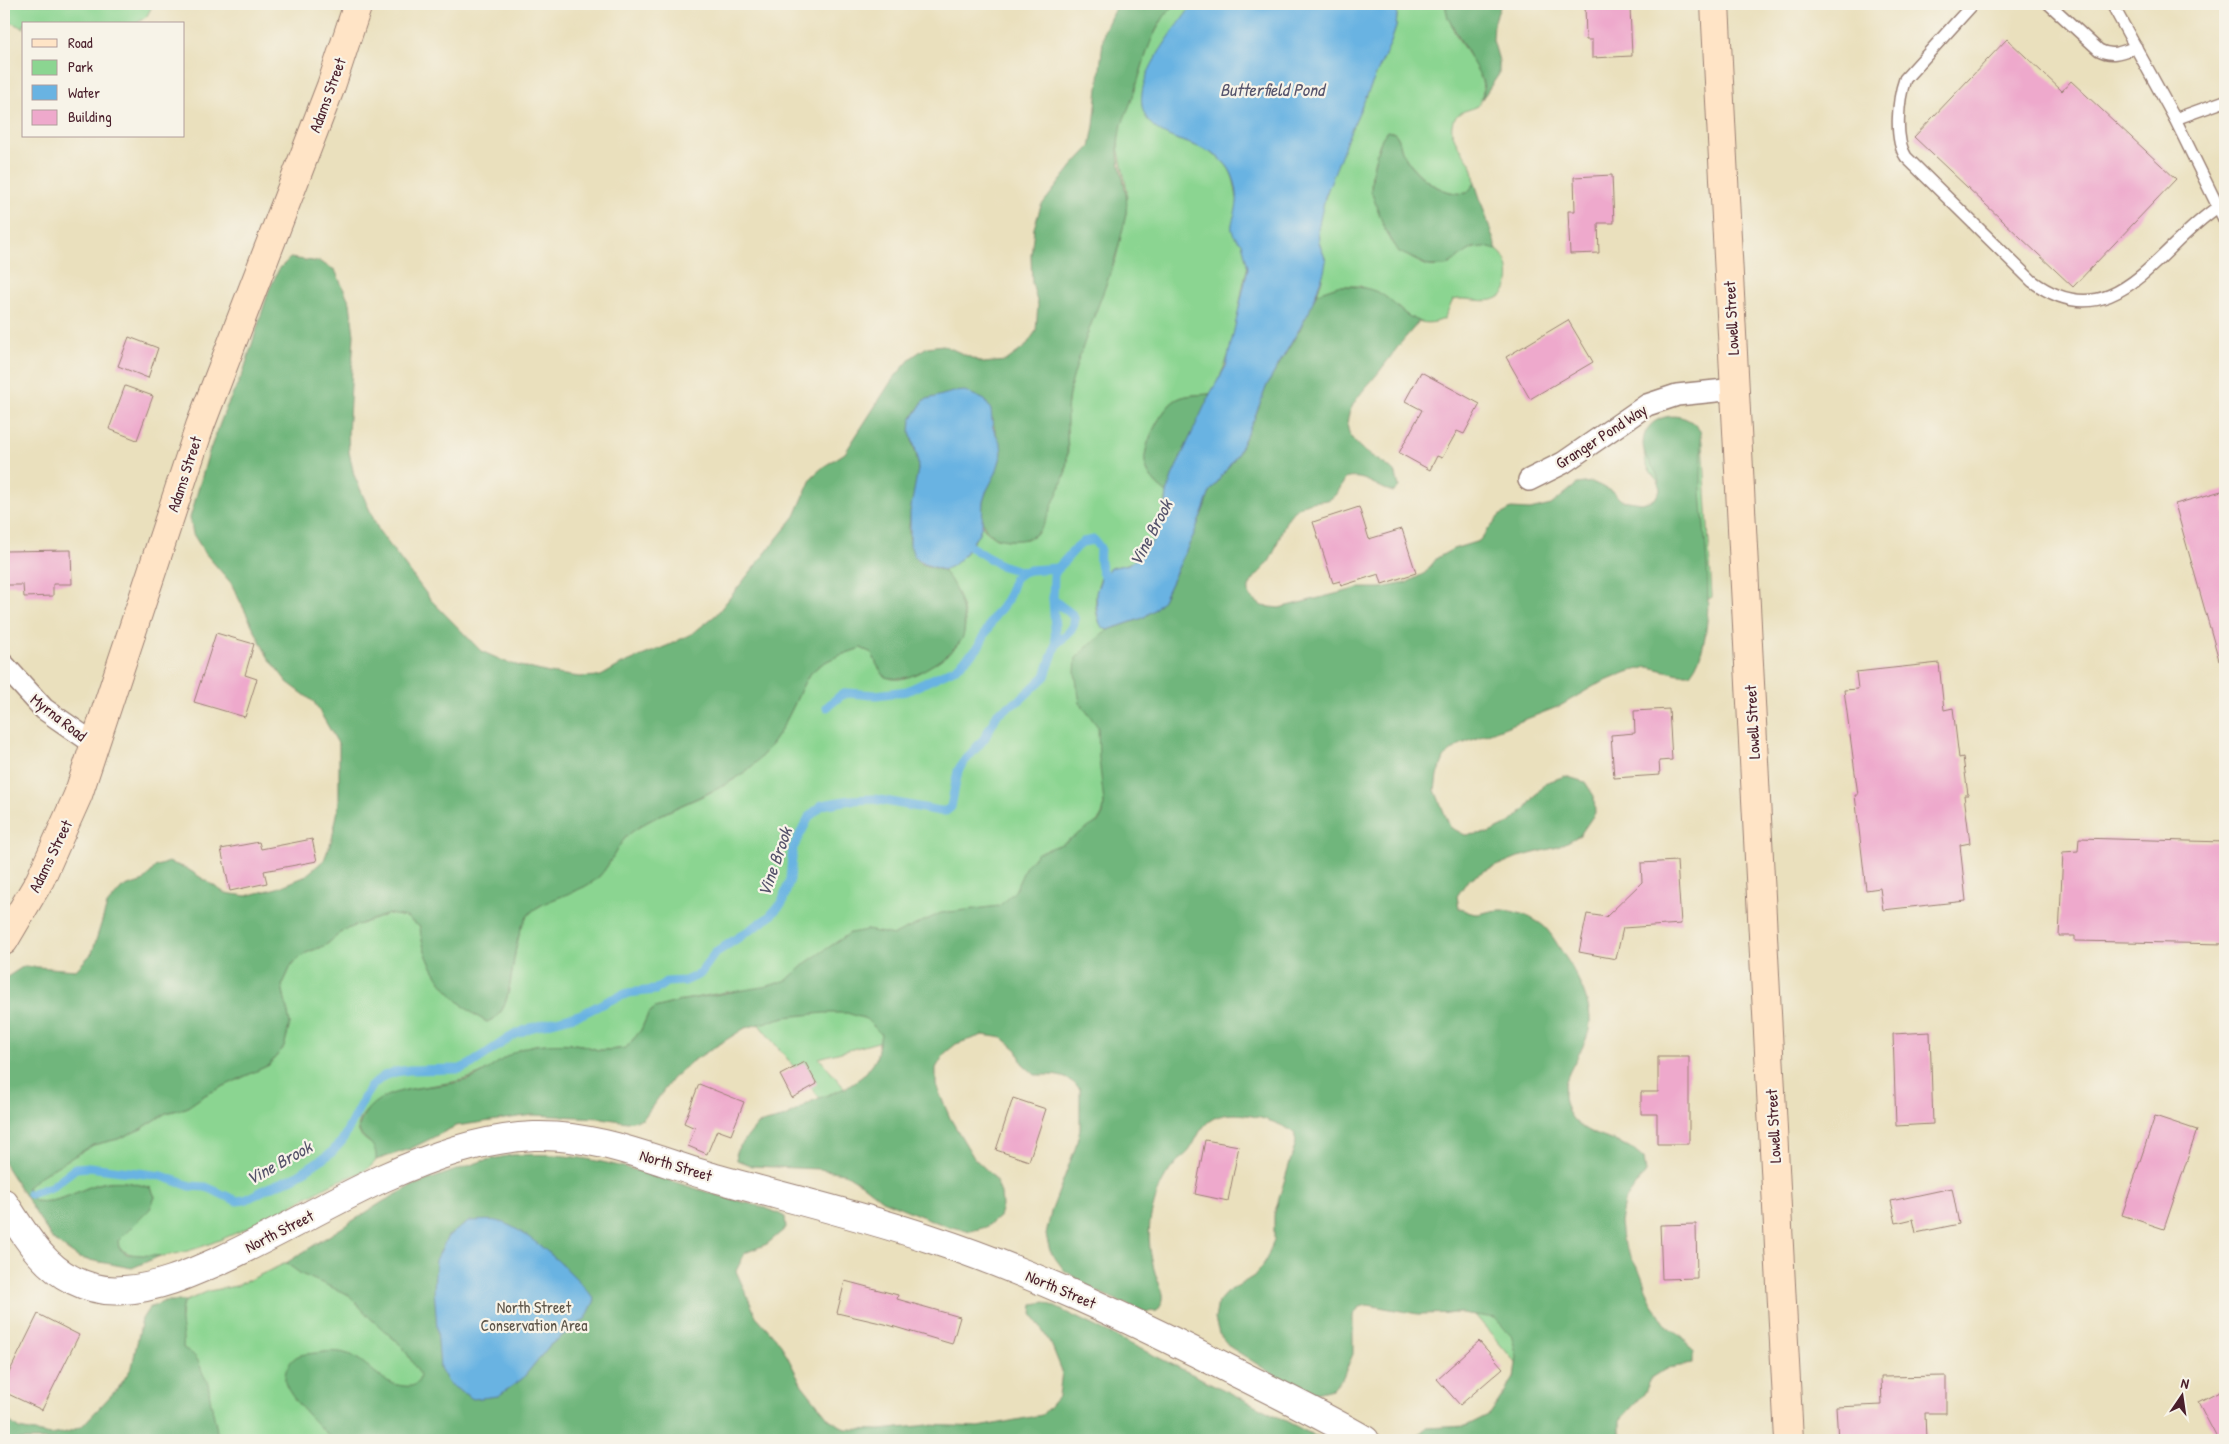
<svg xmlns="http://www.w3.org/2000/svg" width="2229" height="1444" font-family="'Patrick Hand',sans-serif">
<rect width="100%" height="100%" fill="#f7f3e8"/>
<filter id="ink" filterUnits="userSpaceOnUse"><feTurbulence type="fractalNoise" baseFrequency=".02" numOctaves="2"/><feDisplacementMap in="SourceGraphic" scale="10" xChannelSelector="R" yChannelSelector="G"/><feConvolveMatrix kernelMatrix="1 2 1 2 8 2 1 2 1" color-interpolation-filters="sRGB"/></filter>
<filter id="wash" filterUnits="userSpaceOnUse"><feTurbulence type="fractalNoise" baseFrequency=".0096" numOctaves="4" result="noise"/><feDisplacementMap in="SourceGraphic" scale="20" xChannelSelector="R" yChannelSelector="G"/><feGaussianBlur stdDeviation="1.12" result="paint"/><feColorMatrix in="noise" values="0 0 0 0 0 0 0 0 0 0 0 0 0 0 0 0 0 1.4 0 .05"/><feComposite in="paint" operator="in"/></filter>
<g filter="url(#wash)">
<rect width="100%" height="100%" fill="#eae0bd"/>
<!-- green -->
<g fill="#8bd591" stroke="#6a7a5e" fill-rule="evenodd">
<path d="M4,4H153L147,16L136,24H24V28L4,20Z"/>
<path d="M1175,4H1220L1208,14L1200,26L1184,82L1187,92L1199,104L1194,135C1201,150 1216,153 1226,165C1234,174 1235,187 1237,198L1239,167L1235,153L1227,143L1212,130L1210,125V92L1205,61L1207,49L1218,24L1224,22L1228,26L1218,49L1220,55L1225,58C1237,52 1245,40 1256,31L1289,33L1316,16L1324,15L1331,20L1330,29C1319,57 1310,86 1296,113C1292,121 1290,132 1284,141C1276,153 1263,145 1258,164C1253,182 1261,199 1260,217C1257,241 1248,262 1243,286C1235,326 1233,359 1210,394C1199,395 1182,394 1173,402C1160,412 1140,450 1146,467C1149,478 1159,487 1167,493C1164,518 1155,555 1127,564C1117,567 1107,567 1101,578C1094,590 1092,625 1108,630L1143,618L1154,610L1163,600L1194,534L1210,492L1237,455L1254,419L1267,385L1309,312L1321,283L1326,261L1319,242L1318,229L1321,212L1331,178L1350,132L1391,42L1396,27L1398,4H1445C1448,18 1453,31 1461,43C1472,64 1492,81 1478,106C1473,109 1465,110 1460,113C1438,129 1466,152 1472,167C1474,171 1474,178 1475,183L1468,193C1442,197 1413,174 1402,151C1400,146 1400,140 1397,136C1395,132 1392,132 1387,131C1378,144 1368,177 1372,193C1373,199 1377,204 1379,210C1388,235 1389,247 1415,260C1419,262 1424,265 1429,266C1454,272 1468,237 1495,249C1511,256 1514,290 1498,298C1485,305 1467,296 1453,300L1444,319C1419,330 1407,315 1389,300L1315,393L1257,488L1217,568L1199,611L1193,635L1285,698L1466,634L1538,542L1607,499L1628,526L1668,494C1661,483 1648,473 1645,459C1639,436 1670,419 1689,428C1696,431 1699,436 1703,441L1712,597L1227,863L1104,794C1104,807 1105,817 1093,825L1615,1440H1533L1561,1416L1236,1034L1070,990L819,1058L963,1228L916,1214L731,991L684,1000L655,1008L648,1014L641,1030L626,1048C619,1049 611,1050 603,1050C596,1051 589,1046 581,1045C567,1042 551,1044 536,1045C512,1048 494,1070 472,1077C444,1087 412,1084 384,1098C374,1103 354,1117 359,1132C362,1142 389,1148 373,1164C363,1175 342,1178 329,1185C285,1208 165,1282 119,1248L118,1241C131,1226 146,1217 155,1197L151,1188C137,1184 122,1180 108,1182C81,1186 63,1205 34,1201L26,1187L42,1175L93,1145L118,1139L141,1129L166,1113L186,1108L205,1095L269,1065L284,1047L290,1023L282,986L292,964L306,953L326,945L344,930L389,914L407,917L420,927C423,966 453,1004 487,1022C490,1020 495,1019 497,1016C516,1001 509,936 530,913C543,900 574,894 591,883C611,871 614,844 633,831C666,807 719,795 750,768C769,751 782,730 793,707C798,697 803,682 811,673C824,659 844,654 861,648L872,653L877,665L885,677C890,678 895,680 900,679C916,677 954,654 961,640C963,636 965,628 965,624C965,605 953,586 943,570C962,561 975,544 982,525L987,532L996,538L1011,540L1027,539L1038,533L1066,471L1068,450L1066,415L1070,388L1078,358L1116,258L1126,213L1127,190L1118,147L1120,127L1133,96L1150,42L1167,11ZM1338,286H1360L1369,290L1318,293Z"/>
<path d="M286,1263L299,1272L844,1440H102L181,1319L182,1304L186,1301L209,1291L236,1286Z"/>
</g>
<!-- forest -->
<g fill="#70b67b" stroke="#5d6a53" fill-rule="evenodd">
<path d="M1117,4H1175C1150,28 1144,64 1133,96C1128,112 1118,127 1118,146C1117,169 1130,189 1126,213C1116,273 1086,327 1071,385C1063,413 1070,441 1066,468C1064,482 1055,497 1050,511C1044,526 1038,538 1020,540C984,543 974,521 987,490C991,478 999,468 1001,455C1003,445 993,432 993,419L937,397L924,400C920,407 912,415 911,423C908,439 918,451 918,467C918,496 900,527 915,557C920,568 937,566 944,572C957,584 970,622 962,639C958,646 944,657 937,662C919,673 906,682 885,677L877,665L872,653L861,648C844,654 824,659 811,673C803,682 798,697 793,707C782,730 769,751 750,768C719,794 666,807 633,831C614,844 611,871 591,883C574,894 543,900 530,913C509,936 516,1000 497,1016C495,1019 490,1020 487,1022C453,1004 423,967 420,927L406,917L389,914L344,930L326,945L306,953L292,964L282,986L290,1023L284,1047L269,1065L205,1095L186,1108L166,1113L141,1129L118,1139L93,1145L42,1175L27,1187L34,1201C63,1205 81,1186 108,1182C123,1180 137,1184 151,1188L155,1197L150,1209L118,1241L119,1248L127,1254L160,1256L132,1268L79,1258L53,1240L4,1163V979L24,966L76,970L92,953L107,905L122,888L144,881L155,867L168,862L186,868L225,893L246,896L277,888L304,877L324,860L332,839L339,805V745L314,702L287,682L268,657L231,583L205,553L193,534L190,518L209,452L226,408L243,373L269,290L279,269L290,258L320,262L335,270L350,303L354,335L348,434L349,452L354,475L379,531L400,559L431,600L481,651L508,663L549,673L580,677L601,676L622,664L669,645L693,633L716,615L795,516L812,477L823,467L845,453L892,380L912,357L927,347L943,345L983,363L1006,361L1025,347L1036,331L1038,305L1032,283L1031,256L1034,228L1041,206L1073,165L1090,147L1094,126L1104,31Z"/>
<path d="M1445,4H1501L1494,23L1493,40L1499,61V74L1482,99L1484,89L1482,79L1448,18Z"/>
<path d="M1387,131C1392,132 1394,132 1397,136C1400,140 1400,146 1402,151C1412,174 1442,197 1467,193L1475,183L1497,250L1485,247L1473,248L1446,266H1429L1399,252L1385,230L1371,191L1373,169L1376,155L1382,138Z"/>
<path d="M1338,286C1354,286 1374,287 1387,298C1401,309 1401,314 1419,321C1412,331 1404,338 1397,348C1391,356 1385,364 1379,372C1364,391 1334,416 1354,441C1365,455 1384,461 1396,474L1399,487L1394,492C1376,488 1364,473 1345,479C1329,513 1323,493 1299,507C1282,517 1280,542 1271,558C1266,569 1255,574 1250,585C1248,589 1249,592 1250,597L1262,606L1279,608L1359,588H1381L1406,583L1425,573L1437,558L1453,549L1479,541L1499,516L1511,509L1530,510L1551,505L1577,484L1592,482L1612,491L1621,500L1642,503L1655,499L1660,490C1659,485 1659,479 1657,475C1653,465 1643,456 1643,444C1643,414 1685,406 1700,431C1703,438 1701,477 1701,488C1703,534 1721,638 1690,674H1679L1648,667L1627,672L1594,686L1560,706L1459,745L1445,756L1437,775L1435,790L1450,827L1465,835L1489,833L1510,823L1526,808L1545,783L1565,776L1585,782L1594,796L1595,813L1580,835L1558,847L1518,857L1484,871L1468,880L1457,896L1459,908C1483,920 1480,910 1502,910C1517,911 1529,916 1541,924C1551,931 1559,948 1566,958C1576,973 1591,1003 1590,1022C1589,1053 1552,1078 1568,1111C1578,1134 1609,1137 1629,1147C1634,1150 1639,1155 1644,1159L1646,1172L1624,1202L1620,1222L1622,1240L1640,1272L1652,1304L1667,1325L1684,1339L1693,1352V1364L1667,1368L1652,1377L1644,1394L1620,1420V1433L1625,1440H1418L1420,1433L1426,1428L1466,1426L1490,1414L1514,1378L1517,1357L1512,1337L1495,1318L1462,1313L1418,1314L1368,1305L1359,1307L1353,1316V1354L1343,1377L1332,1389L1316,1393L1284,1381L1230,1347L1219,1334L1215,1319L1218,1302L1226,1293L1254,1276L1265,1262L1274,1240V1215L1296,1142L1294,1132C1273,1119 1224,1103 1205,1125C1198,1132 1195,1143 1189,1151C1185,1156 1179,1159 1175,1164C1162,1178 1155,1197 1151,1216C1147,1236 1150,1256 1156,1276C1158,1282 1162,1288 1163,1294C1164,1301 1161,1306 1157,1311L1144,1312L1096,1291L1064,1270L1050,1251L1046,1235L1051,1212L1075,1149L1080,1129V1089C1067,1074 1054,1075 1035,1075L1022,1063L1017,1050L1003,1038L983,1035L956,1044L945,1053L936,1068V1085L950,1118L974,1158L994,1177L1001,1193L1002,1206L999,1217L986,1227L971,1231L946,1226L882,1200L863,1185L844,1173L819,1169L752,1166L737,1160L736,1151L758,1124L786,1117L812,1101L848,1087L864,1075L876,1059L881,1034L866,1019L847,1013H824L785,1017L745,1028L691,1062L672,1079L643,1119L627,1122L602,1118L532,1115L456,1126L410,1149L376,1160C378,1137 354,1141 360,1123C375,1079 442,1092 475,1077C495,1067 512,1048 535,1045C550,1043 567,1043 581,1045C588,1046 596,1051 603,1050C611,1050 618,1049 626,1048L641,1030L648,1014L655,1008L684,1000L768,986L787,980L807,962L850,933L867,930L894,935L941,913L999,906L1015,891L1026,866L1038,853L1062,844L1099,821L1103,814L1104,803L1099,759L1098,727L1080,703L1075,673L1076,658L1086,648L1108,630L1143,618L1154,610L1163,600L1194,534L1210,492L1237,455L1254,419L1267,385L1300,329L1317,293Z"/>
<path d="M1210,394C1197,428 1177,458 1167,493C1159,487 1149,478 1146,467C1140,450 1160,412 1173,402C1182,394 1199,395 1210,394Z"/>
<path d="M512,1155C526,1155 540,1154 554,1155C611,1159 666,1180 720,1196C743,1203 765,1205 785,1217L786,1228L767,1244L745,1253L736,1271L756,1316L781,1344L802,1385L829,1419L846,1429L880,1430L928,1425L979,1427L1042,1415L1059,1396L1062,1371L1052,1346L1032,1314L1033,1304L1045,1302L1249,1402L1323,1440H333C320,1427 293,1402 286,1385C284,1380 285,1371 288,1366C293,1358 297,1355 306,1354C320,1353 334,1349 348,1354C369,1362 380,1384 404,1386C413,1387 419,1385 420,1375L403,1347L370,1318L349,1295L301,1274L286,1263L384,1201L414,1185L482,1161ZM586,1318L550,1345L522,1379L498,1396L440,1368L438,1330Z"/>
<path d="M165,1301H186C175,1311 185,1334 183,1348C205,1359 196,1368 209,1383C208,1400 217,1422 218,1440H4V1417L19,1429L51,1435L67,1432L82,1426L119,1387L132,1367L142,1319L149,1308Z"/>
</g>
<!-- water -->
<g fill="#69b3e2" stroke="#5a6986">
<path d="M1193,4H1398L1396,27L1391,42L1350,132L1325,197L1318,229L1319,242L1326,261L1324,272L1309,312L1267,385L1254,419L1237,455L1210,492L1194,534L1163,600L1154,610L1143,618L1108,630L1103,628L1100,624L1097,612L1096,593L1101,578L1110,568L1129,564L1142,555L1157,535L1165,515L1167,493L1173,474L1210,394L1226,366L1248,268L1242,243C1223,229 1236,220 1237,202C1238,191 1234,175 1227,166C1216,151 1190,144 1173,138C1103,110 1168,41 1193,4Z"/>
<path d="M965,391L985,400L991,410L993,428L1001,444L1002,453L996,473L986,492L983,502L982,525L978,535L963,556L952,566L943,570L924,564L915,558L910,545V512L918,469L917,455L910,432L911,420L924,400L953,392Z"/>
<path d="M470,1221C479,1221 492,1219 501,1222C529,1231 577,1276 595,1300L586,1318L550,1345L522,1379L498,1396L473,1399L449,1384L440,1368L434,1289L436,1260L448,1236Z"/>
</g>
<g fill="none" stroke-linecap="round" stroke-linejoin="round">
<!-- stream -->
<g stroke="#69b3e2" stroke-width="9">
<path d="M971,547L1000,565L1023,572"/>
<path d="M1053,599C1058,605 1064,608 1069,612C1084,623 1064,637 1056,644"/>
<path d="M827,707L840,696L847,693L876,695L907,691L956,668L977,649L994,617L1007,600L1015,578L1023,572L1030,570L1058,568"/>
<path d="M30,1194L51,1187L76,1168L89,1167L162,1176L190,1186L206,1187L237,1201L245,1200L268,1188L295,1177L331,1153L342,1141L365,1096L372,1085L384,1076L395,1072L409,1070L460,1069L471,1064L512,1036L530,1028L582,1014L610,1000L628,993L655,990L666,982L685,981L700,974L715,953L768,918L782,903L790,879L793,848L809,817L822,805L851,800L874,799L940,811H946L951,807L958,771L962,764L984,739L998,713L1020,700L1045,676L1056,644L1053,599L1054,575L1058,568L1077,547L1083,542L1094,540L1100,548C1099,562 1099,573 1111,582"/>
</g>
</g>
<g id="blocks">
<!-- building -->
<g fill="#eea9cc">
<path d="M1585,4H1620V7H1630L1632,56L1592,58V40H1586Z"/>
<path d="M2007,39L2062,91L2071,81L2176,179L2073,287L1914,137Z"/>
<path d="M1612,175L1614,223H1598L1599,253L1570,254L1568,211H1575L1574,177Z"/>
<path d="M1568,320L1593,362L1530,399L1506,357Z"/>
<path d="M129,337L158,348L148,378L118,366Z"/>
<path d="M1421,372L1480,404L1464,434L1457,431L1442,458L1437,456L1430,470L1399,453L1422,410L1405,401Z"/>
<path d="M125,386L153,396L137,440L109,429Z"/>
<path d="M2225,490V659L2219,660L2175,504Z"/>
<path d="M1359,507L1369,539L1402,529L1416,573L1382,584L1379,574L1341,586L1340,581L1333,583L1313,522Z"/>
<path d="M71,550L72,584H53V596L24,597L23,585H6L5,551Z"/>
<path d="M216,633L254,644L245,675L257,679L245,717L194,702Z"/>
<path d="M1939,663L1944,710L1953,708L1959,758L1963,757L1968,795H1964L1970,843L1960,845L1966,901L1883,910L1880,888L1866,890L1855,795H1858L1844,690L1858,689L1856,672Z"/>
<path d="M1669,709L1672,760L1659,761L1660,775L1614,778L1611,735L1635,733L1634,711Z"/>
<path d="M2079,838L2225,842V944L2075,941V936H2059L2063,852L2078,851Z"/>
<path d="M312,839L317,861L264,871L267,883L230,891L221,849L259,842L261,849Z"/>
<path d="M1677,861L1681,924L1623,928L1616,959L1579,952L1587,914L1606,917L1642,882L1641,863Z"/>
<path d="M1930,1032L1933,1124L1896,1126L1893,1034Z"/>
<path d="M1658,1057H1689V1144H1657V1114H1641V1092H1658Z"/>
<path d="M805,1062L817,1084L792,1098L780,1075Z"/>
<path d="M699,1084L744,1102L731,1135L717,1130L707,1154L688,1146L695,1128L684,1123Z"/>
<path d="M1013,1098L1046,1109L1029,1161L996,1150Z"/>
<path d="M2155,1116L2197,1130L2164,1229L2122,1215Z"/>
<path d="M1205,1140L1239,1146L1228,1201L1195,1194Z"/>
<path d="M1952,1188L1959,1224L1916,1233L1913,1219L1896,1223L1891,1201Z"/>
<path d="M1696,1224L1697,1278L1662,1279L1660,1225Z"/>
<path d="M845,1281L898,1295L897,1299L960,1317L952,1344L885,1324L837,1313Z"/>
<path d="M38,1314L79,1335L42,1410L4,1392V1383Z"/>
<path d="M1479,1341L1503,1368L1460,1405L1437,1379Z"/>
<path d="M1946,1376V1413H1925L1926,1440H1838L1836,1407L1882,1405L1881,1377Z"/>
<path d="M2225,1388V1440H2218L2198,1402Z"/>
</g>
</g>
</g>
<g filter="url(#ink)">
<use href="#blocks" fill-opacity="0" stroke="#9a8074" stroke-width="1"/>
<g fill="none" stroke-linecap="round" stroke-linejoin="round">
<defs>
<g id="service">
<path d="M1973,4L1905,79C1898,99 1894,139 1906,157L2032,281C2115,342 2158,246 2218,207"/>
<path d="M2049,4L2099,50C2112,57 2122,52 2136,47"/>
<path d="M2112,4L2175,119L2225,221"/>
<path d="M2175,119L2225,101"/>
</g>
<g id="minor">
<path d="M1529,480L1563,463L1647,405L1677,395L1735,389"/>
<path d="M4,665L44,709L96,745"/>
</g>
<path id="tertiary" d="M4,1203C23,1231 41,1265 73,1280C89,1288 106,1292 124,1290C159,1288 191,1273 223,1259C277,1234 329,1203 383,1178C430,1157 482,1138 534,1136C597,1134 656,1161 715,1178C787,1198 860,1215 931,1239C1031,1272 1125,1317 1219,1364C1268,1389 1317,1412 1365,1440"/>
<g id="secondary">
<path d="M1715,4L1789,1440"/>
<path d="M4,941L40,880L78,795L200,426L331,86L358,4"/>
</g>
</defs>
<!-- service casing -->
<use href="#service" stroke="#9a8074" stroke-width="14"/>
<!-- minor casing -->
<use href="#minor" stroke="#9a8074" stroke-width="24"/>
<!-- tertiary casing -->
<use href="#tertiary" stroke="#9a8074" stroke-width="30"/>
<!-- secondary casing -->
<use href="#secondary" stroke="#9a8074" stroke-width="30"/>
<!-- service -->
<use href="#service" stroke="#fff" stroke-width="11"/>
<!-- minor -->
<use href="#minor" stroke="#fff" stroke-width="21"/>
<!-- tertiary -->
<use href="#tertiary" stroke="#fff" stroke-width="28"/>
<!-- secondary -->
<use href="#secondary" stroke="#ffe4c6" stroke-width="28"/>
</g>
</g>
<g text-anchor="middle" stroke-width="4.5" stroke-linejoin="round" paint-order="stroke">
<!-- street labels -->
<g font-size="16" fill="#4a1f2b" stroke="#f7f3e8">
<text transform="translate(327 95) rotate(-70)" y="6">Adams Street</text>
<text transform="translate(1731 318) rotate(-93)" y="6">Lowell Street</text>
<text transform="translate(1601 436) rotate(-33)" y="6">Granger Pond Way</text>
<text transform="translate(184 474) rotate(-72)" y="6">Adams Street</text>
<text transform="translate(59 717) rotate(38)" y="6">Myrna Road</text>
<text transform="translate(1752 722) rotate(-93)" y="6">Lowell Street</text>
<text transform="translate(50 856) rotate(-64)" y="6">Adams Street</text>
<text transform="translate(1773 1126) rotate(-93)" y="6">Lowell Street</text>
<text transform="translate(676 1165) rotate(17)" y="6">North Street</text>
<text transform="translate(279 1231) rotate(-27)" y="6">North Street</text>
<text transform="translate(1061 1289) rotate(23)" y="6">North Street</text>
</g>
<!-- park labels -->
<g font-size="16" fill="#5e564a" stroke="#f7f3e8">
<text x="534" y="1313">North Street<tspan x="534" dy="18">Conservation Area</tspan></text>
</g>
<!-- water labels -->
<g font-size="18" font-style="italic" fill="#55536b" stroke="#f7f3e8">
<text x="1272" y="96">Butterfield Pond</text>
<text transform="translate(1151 533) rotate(-62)" y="6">Vine Brook</text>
<text transform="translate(775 862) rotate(-71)" y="6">Vine Brook</text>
<text transform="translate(279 1163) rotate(-29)" y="6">Vine Brook</text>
</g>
</g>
<!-- margin -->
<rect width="2229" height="1444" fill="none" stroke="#f7f3e8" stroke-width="20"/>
<!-- legend -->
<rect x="22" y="22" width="162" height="115" fill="#f7f3e8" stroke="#b29e9c"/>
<rect x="32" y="39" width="25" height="8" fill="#ffe4c6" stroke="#b29e9c"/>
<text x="68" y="48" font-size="15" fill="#4a1f2b">Road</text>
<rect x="32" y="60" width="25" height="15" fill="#8bd591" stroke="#b29e9c"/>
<text x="68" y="72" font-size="15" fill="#4a1f2b">Park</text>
<rect x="32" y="85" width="25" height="15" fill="#69b3e2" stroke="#b29e9c"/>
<text x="68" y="98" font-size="15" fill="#4a1f2b">Water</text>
<rect x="32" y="110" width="25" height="15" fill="#eea9cc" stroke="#b29e9c"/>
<text x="68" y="122" font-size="15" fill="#4a1f2b">Building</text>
<!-- north arrow -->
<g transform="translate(2182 1396) rotate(13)" stroke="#f7f3e8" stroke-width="4" paint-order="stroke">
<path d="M0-4L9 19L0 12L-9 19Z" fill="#4a1f2b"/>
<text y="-8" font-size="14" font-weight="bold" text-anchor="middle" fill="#4a1f2b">N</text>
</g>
</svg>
